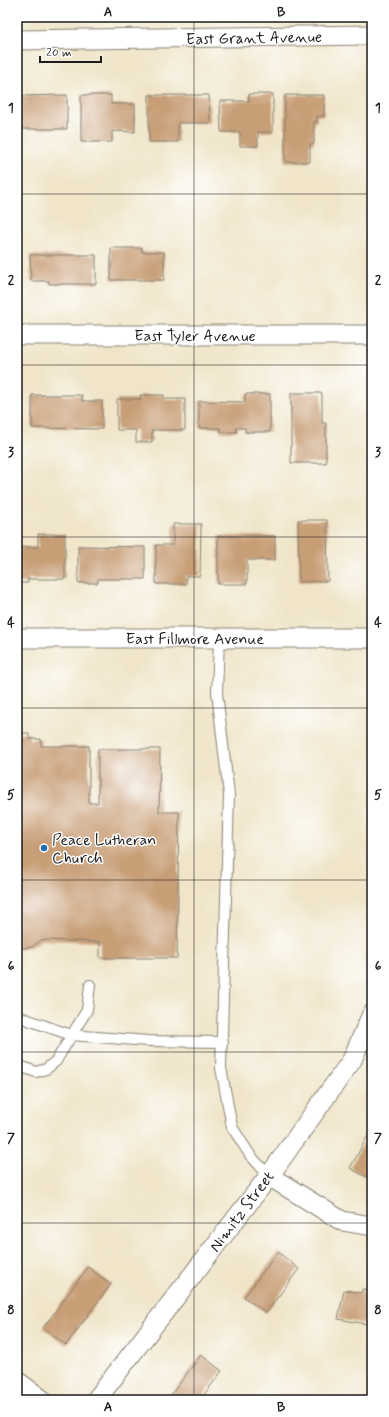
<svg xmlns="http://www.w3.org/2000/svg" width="389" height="1417" font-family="Mynerve,sans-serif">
<rect width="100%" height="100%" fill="#fff"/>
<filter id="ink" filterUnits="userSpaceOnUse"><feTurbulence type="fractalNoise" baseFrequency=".025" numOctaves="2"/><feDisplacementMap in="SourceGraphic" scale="8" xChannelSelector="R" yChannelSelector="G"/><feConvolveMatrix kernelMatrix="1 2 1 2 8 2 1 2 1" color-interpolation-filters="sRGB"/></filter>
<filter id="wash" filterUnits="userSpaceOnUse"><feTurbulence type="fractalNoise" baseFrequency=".012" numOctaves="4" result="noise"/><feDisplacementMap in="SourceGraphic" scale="16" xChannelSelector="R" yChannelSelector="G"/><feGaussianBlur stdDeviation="0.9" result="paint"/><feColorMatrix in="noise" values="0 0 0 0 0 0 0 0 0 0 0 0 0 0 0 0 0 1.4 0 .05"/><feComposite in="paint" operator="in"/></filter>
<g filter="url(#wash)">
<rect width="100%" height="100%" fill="#f0e5c9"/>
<g id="blocks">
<!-- building -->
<g fill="#c89e76">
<path d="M249,94H273V132H258V146H240V132H221L220,101H249Z"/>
<path d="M67,95V129H19V96Z"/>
<path d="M81,95H111V104H135V132L112,131V142H81Z"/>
<path d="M149,95H209L210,123H178V142H149Z"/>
<path d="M285,95H324V116H317V122H314V144H310V162H285Z"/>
<path d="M111,248H142V252H164V280H111Z"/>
<path d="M30,255H96V284H49V281H31Z"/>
<path d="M291,393H322V423H326V463H291Z"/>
<path d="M245,394H270V432H245V428H236L237,432H221L220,428H199V401L245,402Z"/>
<path d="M32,395H82V401H102V429L32,428Z"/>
<path d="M140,395H164V399H185V430H152V442H136V430H117V399H141Z"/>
<path d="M298,520H327L328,581L299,582Z"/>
<path d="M173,524H201L200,576H186V584H156V545H173Z"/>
<path d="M38,534H65V579H28V583H17V547H38Z"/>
<path d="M218,536H275V560H247V584H218Z"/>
<path d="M78,546L145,547V579H98V583H78Z"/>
<path d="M17,733H29V739H41V746H89V803H98V749H160L159,812H179L177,958H100V942L41,940L32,947L17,949Z"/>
<path d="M372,1128V1180L350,1168Z"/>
<path d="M278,1252L299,1269L266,1313L244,1297Z"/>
<path d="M88,1267L111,1284L66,1345L43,1328Z"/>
<path d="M362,1289L372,1290V1325L338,1319L344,1290L361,1293Z"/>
<path d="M201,1355L222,1371L200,1400H167Z"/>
</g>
</g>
</g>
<g filter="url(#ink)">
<use href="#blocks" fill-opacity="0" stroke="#868072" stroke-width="1"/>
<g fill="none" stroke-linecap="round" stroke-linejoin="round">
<defs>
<g id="lane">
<path d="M219,638L217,693L229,795L221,1068L232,1127L250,1155L269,1176"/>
<path d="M17,1016L71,1035L148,1041L223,1042"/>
<path d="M17,1065L36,1072L46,1069L56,1061L87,1010L90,985"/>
</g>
<g id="street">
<path d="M17,40L372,35"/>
<path d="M17,335H372"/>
<path d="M17,638H372"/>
<path d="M269,1176L342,1221L372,1226"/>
<path d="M96,1400L269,1176L352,1060L372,1014"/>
</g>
<path id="secondary" d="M17,1383L40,1400"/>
</defs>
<!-- lane casing -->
<use href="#lane" stroke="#868072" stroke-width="12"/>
<!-- street casing -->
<use href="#street" stroke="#868072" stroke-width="21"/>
<!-- secondary casing -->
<use href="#secondary" stroke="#868072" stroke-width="24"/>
<!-- lane -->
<use href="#lane" stroke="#fff" stroke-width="10"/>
<!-- street -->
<use href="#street" stroke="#fff" stroke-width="19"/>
<!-- secondary -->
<use href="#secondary" stroke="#fff" stroke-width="22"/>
</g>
</g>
<!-- grid -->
<path fill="none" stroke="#1c1c1c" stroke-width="1" stroke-opacity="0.55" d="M194,17V1400M17,194H372M17,365H372M17,537H372M17,708H372M17,880H372M17,1052H372M17,1223H372"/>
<!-- markers -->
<circle fill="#1f6fb2" stroke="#fff" stroke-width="1.5" cx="44" cy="848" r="4"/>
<g text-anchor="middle" stroke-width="3" stroke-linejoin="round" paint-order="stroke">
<!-- street labels -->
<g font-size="16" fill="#1c1c1c" stroke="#fff">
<text transform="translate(254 37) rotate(-1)" y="6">East Grant Avenue</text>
<text x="195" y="341">East Tyler Avenue</text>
<text x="195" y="644">East Fillmore Avenue</text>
<text transform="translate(241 1211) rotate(-53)" y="6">Nimitz Street</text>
</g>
<!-- poi labels -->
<g font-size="16" fill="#1c1c1c" stroke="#fff" text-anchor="start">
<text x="52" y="845">Peace Lutheran<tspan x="52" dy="18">Church</tspan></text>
</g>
</g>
<!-- margin -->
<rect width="389" height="1417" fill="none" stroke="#fff" stroke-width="44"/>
<!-- scale -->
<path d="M40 56v6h61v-6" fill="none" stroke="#1c1c1c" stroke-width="2"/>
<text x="46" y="56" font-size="12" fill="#1c1c1c" stroke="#ffffff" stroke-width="3" paint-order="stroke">20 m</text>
<rect x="22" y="22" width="345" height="1373" fill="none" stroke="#1c1c1c" stroke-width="1.5"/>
<g font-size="13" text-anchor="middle" font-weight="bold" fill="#1c1c1c">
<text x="108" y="16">A</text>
<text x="281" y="16">B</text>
<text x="11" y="112">1</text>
<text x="378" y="112">1</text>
<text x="11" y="284">2</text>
<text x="378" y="284">2</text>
<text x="11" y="456">3</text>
<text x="378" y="456">3</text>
<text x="11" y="627">4</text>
<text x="378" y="627">4</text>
<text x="11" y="799">5</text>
<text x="378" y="799">5</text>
<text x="11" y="970">6</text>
<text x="378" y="970">6</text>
<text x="11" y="1142">7</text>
<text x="378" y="1142">7</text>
<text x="11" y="1314">8</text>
<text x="378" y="1314">8</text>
<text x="108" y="1411">A</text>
<text x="281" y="1411">B</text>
</g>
</svg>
